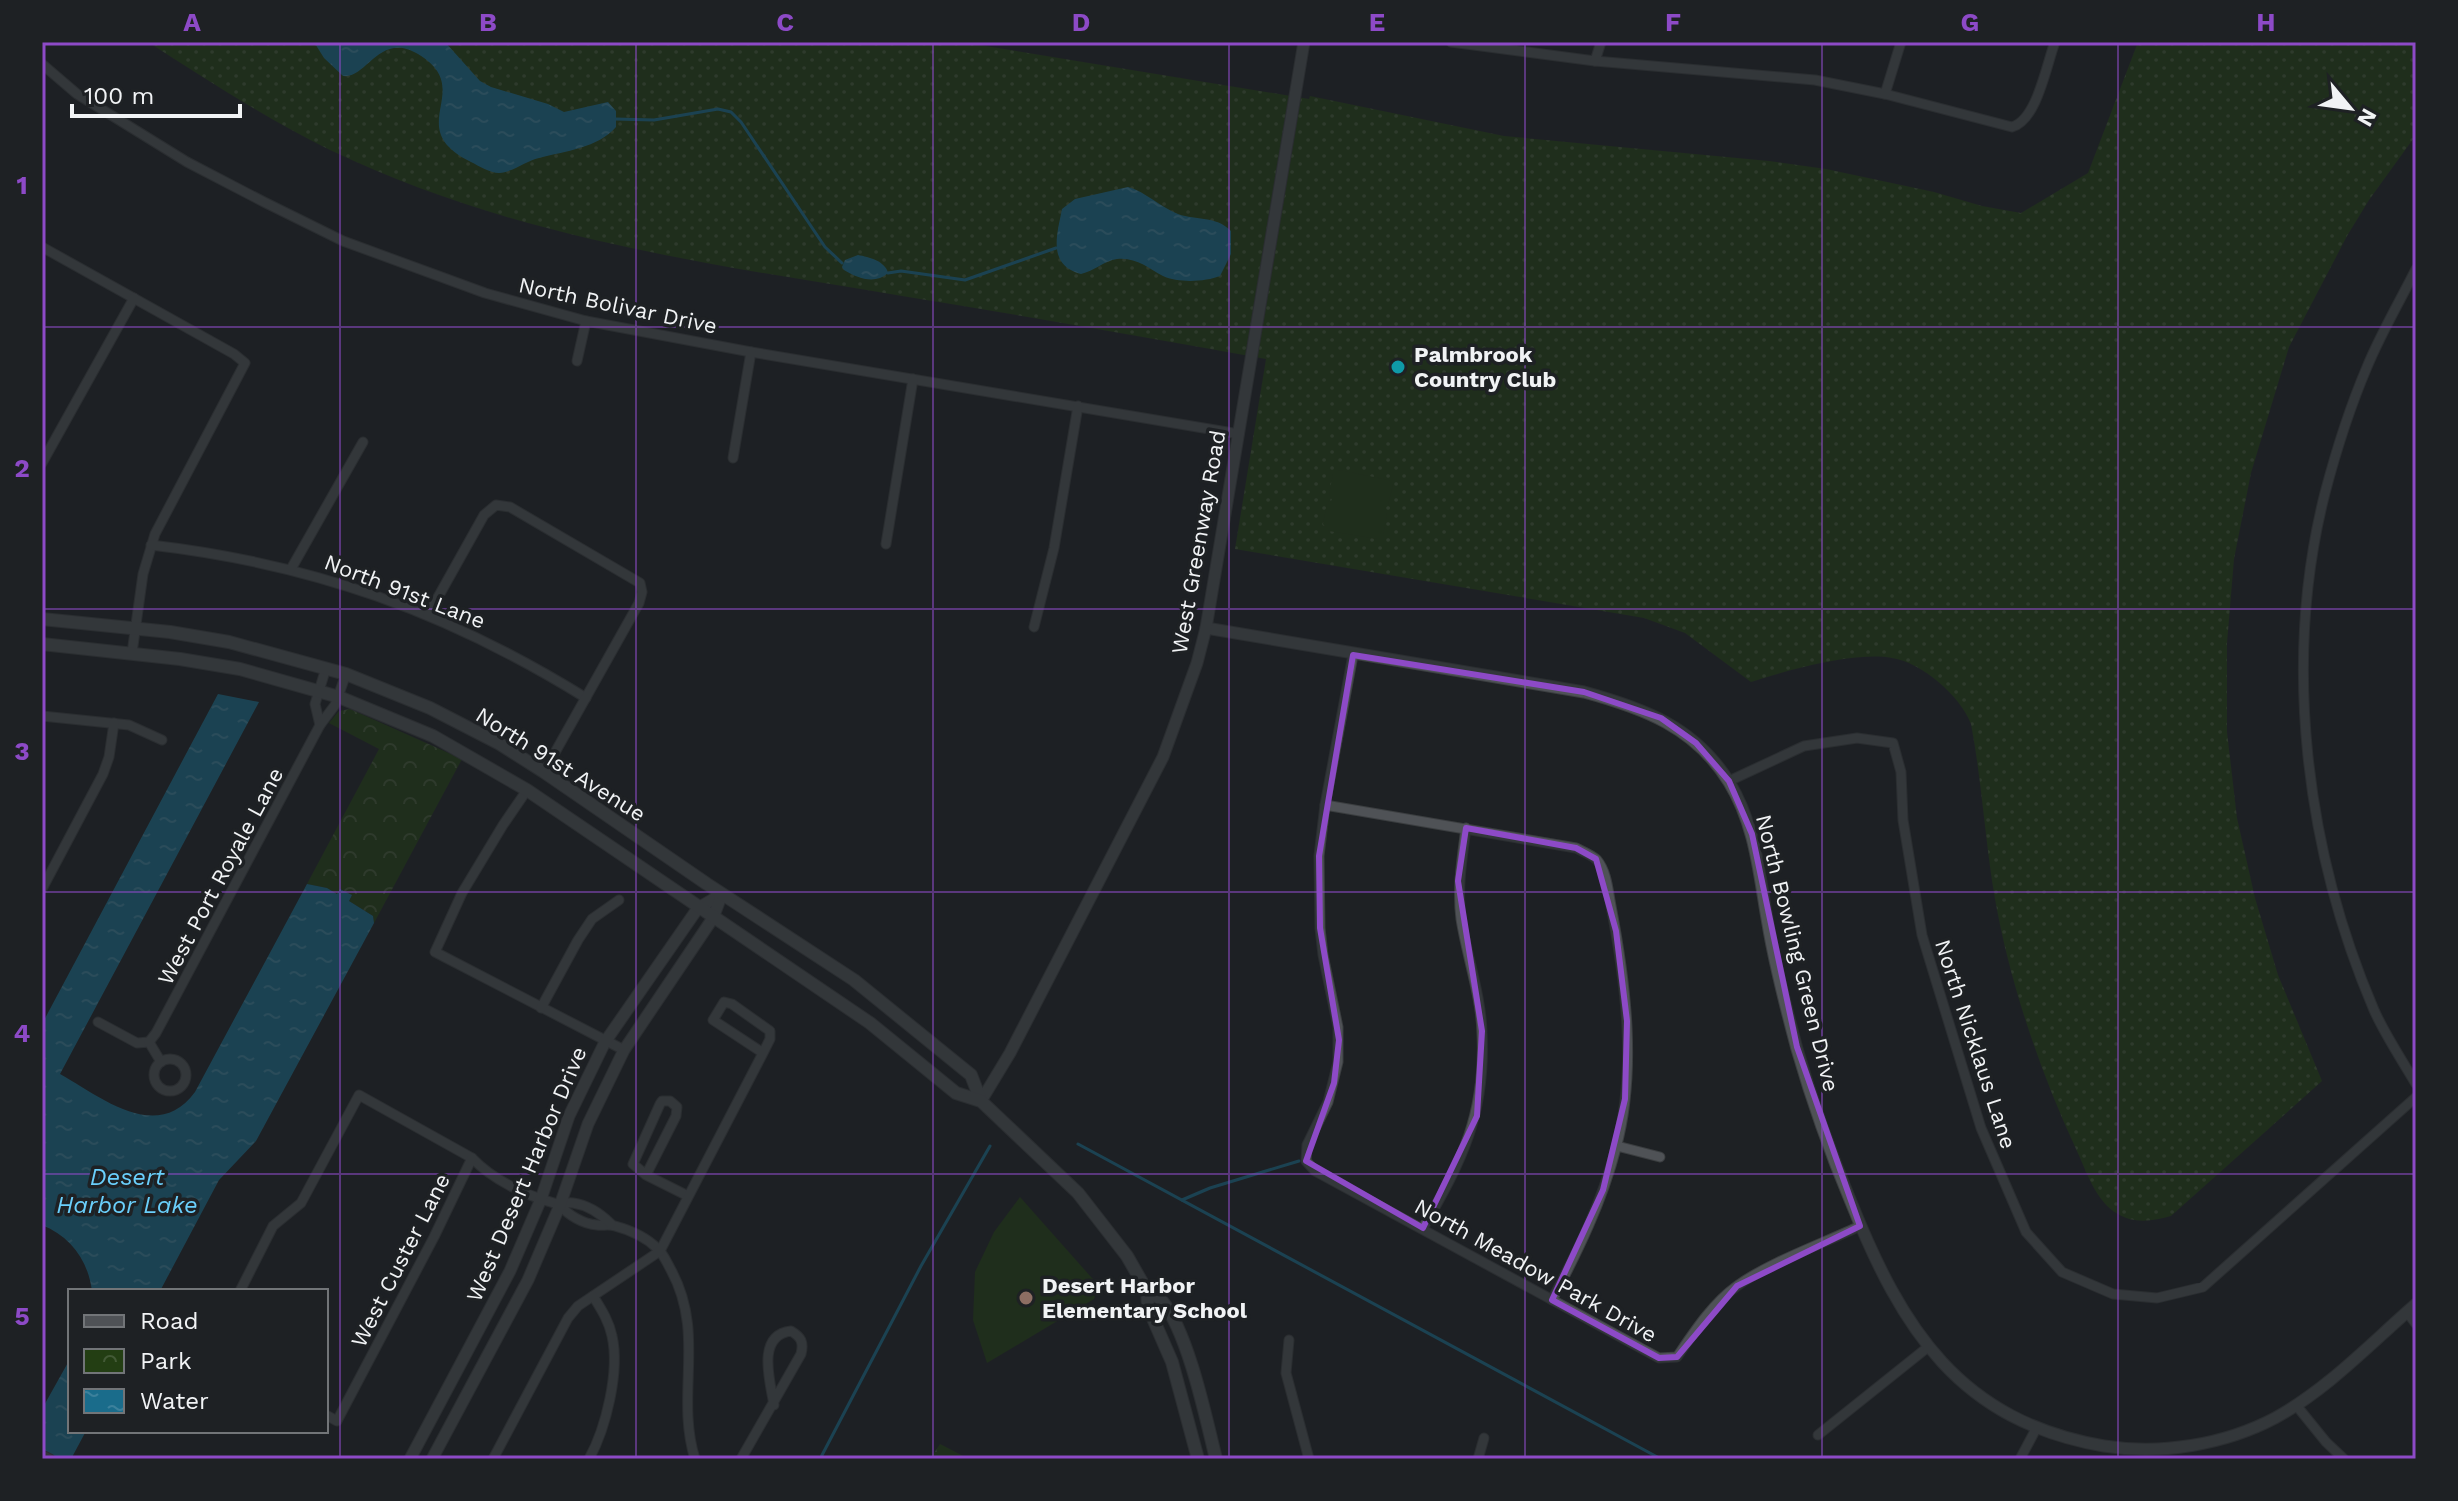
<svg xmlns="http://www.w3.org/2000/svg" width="2458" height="1501" font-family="'Work Sans',sans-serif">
<defs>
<pattern id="grass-dots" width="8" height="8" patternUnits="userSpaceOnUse" patternTransform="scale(2)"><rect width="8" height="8" fill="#233e13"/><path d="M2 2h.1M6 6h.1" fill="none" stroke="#435a36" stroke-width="1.8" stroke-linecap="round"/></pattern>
<pattern id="park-crowns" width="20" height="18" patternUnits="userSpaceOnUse" patternTransform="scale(2)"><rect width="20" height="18" fill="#233e13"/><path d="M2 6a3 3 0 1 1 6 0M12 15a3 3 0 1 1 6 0" fill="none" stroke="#435a36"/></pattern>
<pattern id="water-ripples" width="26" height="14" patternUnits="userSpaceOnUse" patternTransform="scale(2)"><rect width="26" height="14" fill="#1a6c8b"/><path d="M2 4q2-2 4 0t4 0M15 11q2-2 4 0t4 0" fill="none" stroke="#3c819c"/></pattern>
</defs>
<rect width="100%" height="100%" fill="#1e2124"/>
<!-- grass -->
<path fill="url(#grass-dots)" d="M148,42H961L1309,99L1310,96L1504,136L1769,161L1826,169L1934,192L1982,206L2021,213L2088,173L2138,42H2416V135L2369,200L2347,236L2289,347L2251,473L2234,559L2227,643V732L2237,818L2255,898L2278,975L2322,1081L2171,1216C2154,1221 2134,1224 2118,1214C2095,1201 2087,1172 2076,1149C2040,1071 2010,984 1995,899C1985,841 1982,782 1971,724C1960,696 1923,663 1892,658C1854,651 1789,670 1751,682L1685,633L1644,618L1235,549L1266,359C1145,337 1024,316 902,296C704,263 514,238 330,150C267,119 207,80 148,42Z"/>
<!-- park -->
<g fill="url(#park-crowns)">
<path d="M350,709L462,759L374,923L373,916L349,901L352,895L341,889L337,895L327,888L307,884L379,749L329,723L339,711Z"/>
<path d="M940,1444L969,1459H930Z"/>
</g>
<!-- pitch -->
<g fill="#233e13">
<path d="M1338,470L1389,480L1393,485L1388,505L1384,509L1387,514L1383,534L1377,539L1329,531L1323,524L1327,503L1332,500L1329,494L1333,474Z"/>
<path d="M1020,1197L1099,1286L1094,1299L987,1363L973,1320L975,1272L994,1232Z"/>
</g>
<!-- water -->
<g fill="url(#water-ripples)">
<path d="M314,42H445L480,81L491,87L548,104L564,112L608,102L616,111V127C598,148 565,151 539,158C526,161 513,172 499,173C490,173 479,166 471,162C400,127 478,90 418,54C379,31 367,79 343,76L324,58Z"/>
<path d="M1128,187C1146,192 1160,207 1178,214C1197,221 1215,215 1231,231V254L1220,276C1205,282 1178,283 1163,276C1148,268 1136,257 1117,259C1104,261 1094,271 1081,274C1047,265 1057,235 1062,209L1075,199Z"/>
<path d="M858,255C869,257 885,261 888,273C875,285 857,278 844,270L842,267L845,260Z"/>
<path d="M218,694L259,702L60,1074C101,1097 157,1144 195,1092L307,884L327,888L337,894L340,889L352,895L349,901L373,916L374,923L256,1141L219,1180L160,1291H92C88,1260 71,1237 42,1225V1024Z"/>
<path d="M70,1359V1431H86L71,1459H42V1409Z"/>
</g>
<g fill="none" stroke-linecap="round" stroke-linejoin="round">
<!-- stream -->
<g stroke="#1a6c8b" stroke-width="3">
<path d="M615,119L654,120L718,109L731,112L741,122L825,247L842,263"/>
<path d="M888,273L901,271L965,280L1056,248"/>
<path d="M1078,1144L1661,1459"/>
<path d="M1182,1200L1210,1188L1299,1161"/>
<path d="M820,1459L921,1266L990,1146"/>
</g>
<defs>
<g id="minor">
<path d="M1451,42L1595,61L1815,80L1885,94L2012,127C2037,120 2046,66 2055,42"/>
<path d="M1595,61L1601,42"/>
<path d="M42,64L77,94L187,162L264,202L343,241L485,293L586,321L751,352L1239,434"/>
<path d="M1885,94L1901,42"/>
<path d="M42,247L234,354L245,363L155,534L143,574L132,653"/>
<path d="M2416,269C2400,301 2381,333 2367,367C2350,407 2336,451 2325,493C2282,662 2306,851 2374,1010C2385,1035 2402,1060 2416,1084"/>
<path d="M577,361L586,321"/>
<path d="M733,458L751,352"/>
<path d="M42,463L134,298"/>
<path d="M886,544L913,379"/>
<path d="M151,545C314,564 447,612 586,698"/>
<path d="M291,569L363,442"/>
<path d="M428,615L484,515L496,505L510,507L640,583L642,592L639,603L544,772"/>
<path d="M1034,627L1054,548L1078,406"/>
<path d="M1353,655L1325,805L1319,856L1320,928L1323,955L1338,1027V1062L1328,1102L1307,1145L1306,1161L1315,1171L1659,1358L1677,1357C1694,1332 1712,1304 1737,1286C1768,1263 1824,1243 1860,1226"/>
<path d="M42,716L129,725L162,740"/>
<path d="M320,725L315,704L326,668"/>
<path d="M1729,781L1804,746L1857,738L1893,743L1901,772L1903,820L1922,935L1981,1128L2026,1232L2062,1272L2113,1294L2157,1298L2203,1287L2416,1097"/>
<path d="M527,790L503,825L462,893L435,952L624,1050"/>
<path d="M1325,805L1576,848C1582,851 1592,855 1597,860C1607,872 1608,891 1611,906C1626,984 1637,1071 1616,1148C1602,1202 1578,1251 1552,1300"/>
<path d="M42,889L103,774L109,757L114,723"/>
<path d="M541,1008L578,940L592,919L619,900"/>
<path d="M98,1022L137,1043L149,1042L161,1062"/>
<path d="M149,1042L156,1033L320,725L335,705L346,674"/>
<circle cx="170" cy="1075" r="16"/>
<path d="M1617,1146L1660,1157"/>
<path d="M646,1175L676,1116L677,1107L670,1101H662L660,1104L633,1164L646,1175L688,1196"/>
<path d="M560,1205C568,1215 583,1224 597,1225C603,1226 608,1224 615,1226C630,1230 647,1238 658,1249C664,1255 667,1263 671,1270C706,1334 675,1395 695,1459"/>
<path d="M1423,1228C1462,1161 1486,1114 1482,1033C1481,995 1467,957 1461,919C1457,888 1462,859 1466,828"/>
<path d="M240,1291L273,1226L301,1203L359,1095L472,1158C493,1180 525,1195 554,1203C561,1205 566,1202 573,1203C587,1205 601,1214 611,1224"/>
<path d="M2407,1312L2416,1324"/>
<path d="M1289,1340L1286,1373L1309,1459"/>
<path d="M2296,1405L2326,1442L2344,1459"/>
<path d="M326,1415L337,1421L434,1237L472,1158"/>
<path d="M1818,1435L1928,1347"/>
<path d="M42,1455L50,1459"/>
<path d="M493,1459L568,1318L578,1306L660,1251L763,1053L770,1039V1031L732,1004L724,1002L713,1020L763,1053"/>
<path d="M589,1459C606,1428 620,1371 612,1336C609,1321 601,1309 593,1296"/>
<path d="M741,1459L801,1354C804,1342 801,1337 791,1331C756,1335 770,1381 774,1405"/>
<path d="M1478,1459L1484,1438"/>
<path d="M2020,1459L2037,1427"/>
</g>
<g id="tertiary">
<path d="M1206,628L1584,692C1643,708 1695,727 1729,782C1756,826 1759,875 1768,924C1775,966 1786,1008 1797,1049C1812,1101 1830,1152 1851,1202C1902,1329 1959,1421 2104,1446C2160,1455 2224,1445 2275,1418C2328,1389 2371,1343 2416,1304"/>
<path d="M981,1101L1010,1053L1163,757L1197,663L1206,628L1304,42"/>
<path d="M410,1459L510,1271L541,1199L569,1116L605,1042L698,908L722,894"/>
<path d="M432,1459L528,1280L560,1205L588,1124L624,1050L713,918L722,894"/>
</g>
<g id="secondary">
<path d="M42,619L170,632L229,642L346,674L430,708L500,744L544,772L707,884L854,980L971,1075L981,1101"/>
<path d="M42,644L180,659L240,669L339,697L433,736L527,790L870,1023L956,1093L981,1101L1078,1193L1127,1256L1147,1291L1148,1307L1172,1362L1198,1459"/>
<path d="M1147,1291C1152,1294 1159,1296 1162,1301C1188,1332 1206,1418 1216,1459"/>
</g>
</defs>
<!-- minor casing -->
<use href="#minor" stroke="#3b3e40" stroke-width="11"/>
<!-- tertiary casing -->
<use href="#tertiary" stroke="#3b3e40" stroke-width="13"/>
<!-- secondary casing -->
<use href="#secondary" stroke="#3b3e40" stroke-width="14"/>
<!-- minor -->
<use href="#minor" stroke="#4f5256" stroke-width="9"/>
<!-- tertiary -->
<use href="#tertiary" stroke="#4f5256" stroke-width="11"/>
<!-- secondary -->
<use href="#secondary" stroke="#4f5256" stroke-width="12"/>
</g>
<!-- marked area -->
<path d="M0 0H2458V1501H0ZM1353,655L1584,692L1661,718L1696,743L1729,781L1752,834L1797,1047L1860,1226L1737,1286L1677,1357L1659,1358L1552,1300L1603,1190L1625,1099L1627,1021L1616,931L1596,859L1576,848L1466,828L1458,881L1482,1031L1477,1116L1423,1228L1306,1161L1334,1083L1339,1040L1320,928L1319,856Z" fill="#1e2124" fill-opacity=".55" fill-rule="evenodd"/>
<path fill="none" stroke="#8d4ac7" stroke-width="6" stroke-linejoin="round" d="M1353,655L1584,692L1661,718L1696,743L1729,781L1752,834L1797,1047L1860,1226L1737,1286L1677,1357L1659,1358L1552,1300L1603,1190L1625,1099L1627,1021L1616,931L1596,859L1576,848L1466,828L1458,881L1482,1031L1477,1116L1423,1228L1306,1161L1334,1083L1339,1040L1320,928L1319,856Z"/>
<!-- grid -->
<path fill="none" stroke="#8d4ac7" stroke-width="2" stroke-opacity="0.55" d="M340,42V1459M636,42V1459M933,42V1459M1229,42V1459M1525,42V1459M1822,42V1459M2118,42V1459M42,327H2416M42,609H2416M42,892H2416M42,1174H2416"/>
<!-- markers -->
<circle fill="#0f9aa8" stroke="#1e2124" stroke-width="3" cx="1398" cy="367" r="8"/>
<circle fill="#8d6e63" stroke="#1e2124" stroke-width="3" cx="1026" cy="1298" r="8"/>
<g text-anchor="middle" stroke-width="7" stroke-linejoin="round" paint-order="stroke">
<!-- street labels -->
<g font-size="22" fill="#f1f3f5" stroke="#1e2124">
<text transform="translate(618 305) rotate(12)" y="8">North Bolivar Drive</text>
<text transform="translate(1198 542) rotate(-80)" y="8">West Greenway Road</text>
<text transform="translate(405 591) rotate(21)" y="8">North 91st Lane</text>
<text transform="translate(561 764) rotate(32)" y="8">North 91st Avenue</text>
<text transform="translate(220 876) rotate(-62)" y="8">West Port Royale Lane</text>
<text transform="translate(1798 953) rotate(76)" y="8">North Bowling Green Drive</text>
<text transform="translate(1976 1044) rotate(72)" y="8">North Nicklaus Lane</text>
<text transform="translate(526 1174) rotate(-67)" y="8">West Desert Harbor Drive</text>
<text transform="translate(400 1260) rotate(-63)" y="8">West Custer Lane</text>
<text transform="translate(1536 1270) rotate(29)" y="8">North Meadow Park Drive</text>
</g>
<!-- poi labels -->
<g font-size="22" font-weight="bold" fill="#f1f3f5" stroke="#1e2124" text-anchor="start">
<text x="1414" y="362">Palmbrook<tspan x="1414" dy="25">Country Club</tspan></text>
<text x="1042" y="1293">Desert Harbor<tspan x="1042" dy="25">Elementary School</tspan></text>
</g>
<!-- water labels -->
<g font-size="24" font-style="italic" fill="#6acffb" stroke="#1e2124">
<text x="127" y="1185">Desert<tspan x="127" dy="28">Harbor Lake</tspan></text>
</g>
</g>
<!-- border -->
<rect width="2458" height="1501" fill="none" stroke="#1e2124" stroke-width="88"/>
<!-- legend -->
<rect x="68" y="1289" width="260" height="144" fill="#1e2124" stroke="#727578" stroke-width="2"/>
<rect x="84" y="1315" width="40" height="12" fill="#4f5256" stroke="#727578" stroke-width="2"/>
<text x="140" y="1329" font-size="24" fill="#f1f3f5">Road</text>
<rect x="84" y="1349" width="40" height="24" fill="url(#park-crowns)" stroke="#727578" stroke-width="2"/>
<text x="140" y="1369" font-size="24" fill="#f1f3f5">Park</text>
<rect x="84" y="1389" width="40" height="24" fill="url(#water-ripples)" stroke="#727578" stroke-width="2"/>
<text x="140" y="1409" font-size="24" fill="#f1f3f5">Water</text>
<!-- north arrow -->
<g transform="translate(2350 108) rotate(119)" stroke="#1e2124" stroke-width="6" paint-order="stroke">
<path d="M0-6L14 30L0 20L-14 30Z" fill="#f1f3f5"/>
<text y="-12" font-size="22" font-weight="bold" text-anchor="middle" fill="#f1f3f5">N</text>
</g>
<!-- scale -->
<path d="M72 104v12h168v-12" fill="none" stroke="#f1f3f5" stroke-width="4"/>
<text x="84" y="104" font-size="24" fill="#f1f3f5" stroke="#1e2124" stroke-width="6" paint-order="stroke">100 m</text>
<rect x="44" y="44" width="2370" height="1413" fill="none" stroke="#8d4ac7" stroke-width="3"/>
<g font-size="26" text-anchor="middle" font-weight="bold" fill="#8d4ac7">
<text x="192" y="31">A</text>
<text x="488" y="31">B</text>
<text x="785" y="31">C</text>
<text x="1081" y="31">D</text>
<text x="1377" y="31">E</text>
<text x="1673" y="31">F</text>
<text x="1970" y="31">G</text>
<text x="2266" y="31">H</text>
<text x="22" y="194">1</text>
<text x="22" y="477">2</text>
<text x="22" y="760">3</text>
<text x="22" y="1042">4</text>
<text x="22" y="1325">5</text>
</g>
</svg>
